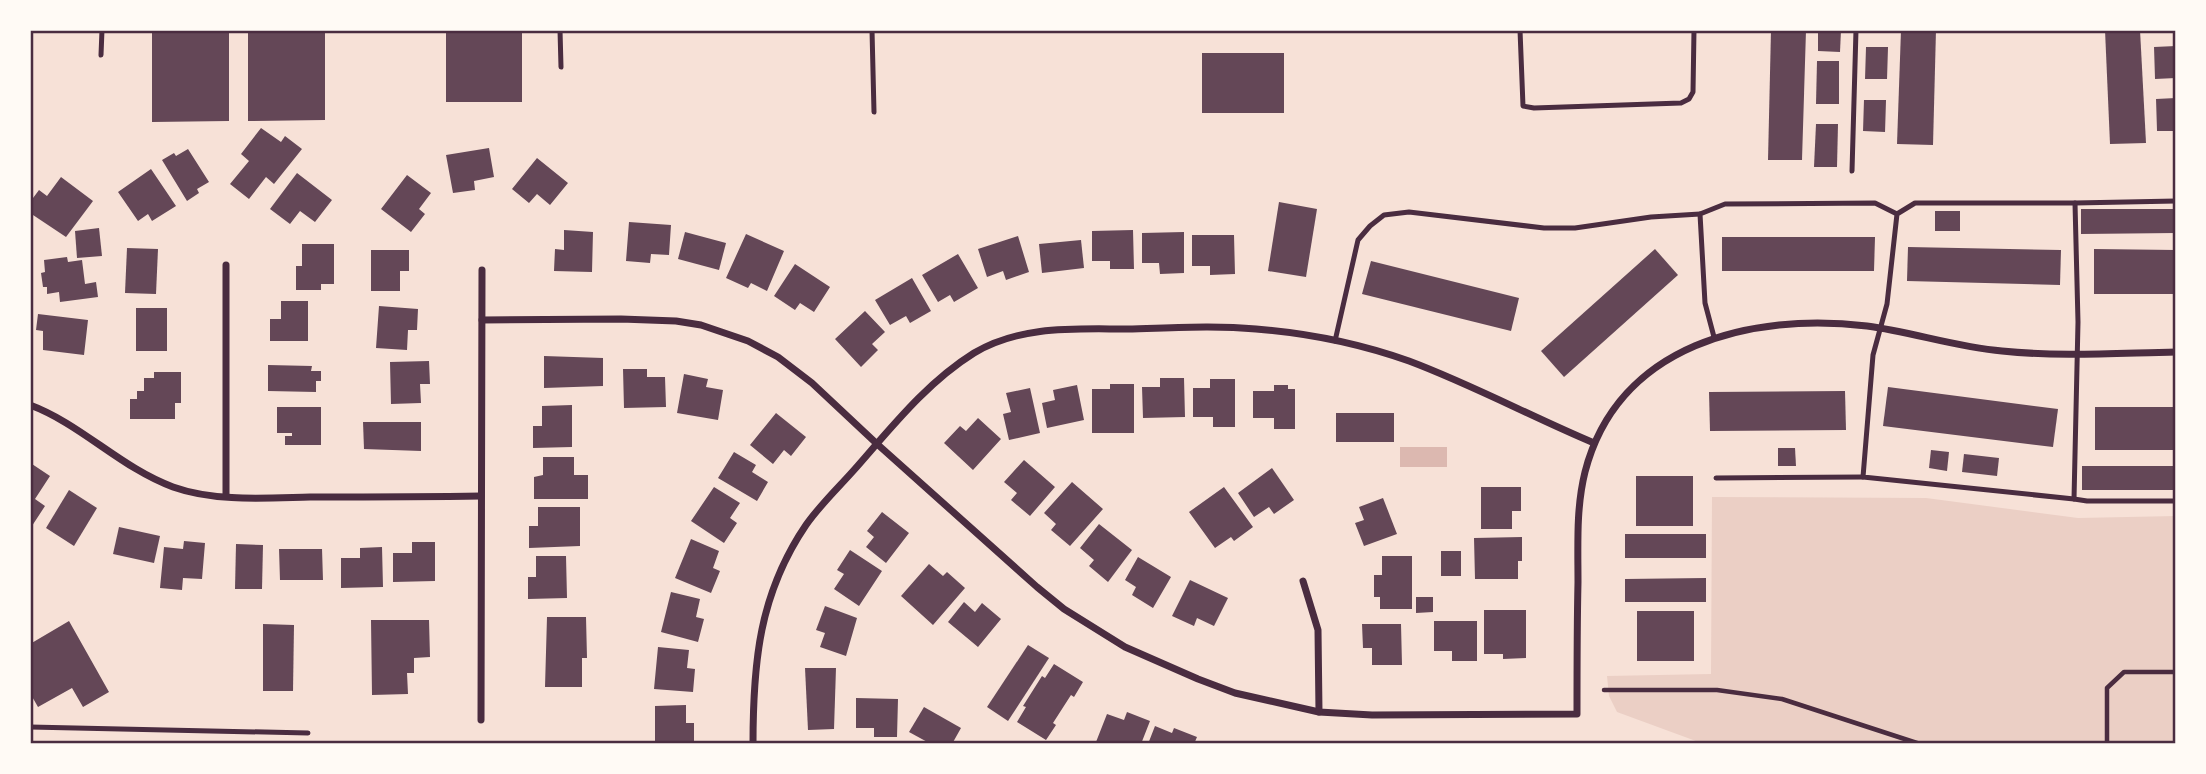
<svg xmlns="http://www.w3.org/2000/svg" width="2206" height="774" font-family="'DM Sans',sans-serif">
<rect width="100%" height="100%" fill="#f7e1d7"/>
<!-- green -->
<path fill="#ebcfc5" d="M1712,497L1926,498L2078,518L2176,516V744H1704L1617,712L1609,696L1607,676L1711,674Z"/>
<!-- water -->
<rect fill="#dcb8b0" x="1400" y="447" width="47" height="20"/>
<!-- building -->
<g fill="#644757">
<path d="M152,30H229V121L152,122Z"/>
<path d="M248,30H325V120L248,121Z"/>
<rect x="446" y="30" width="76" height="72"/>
<path d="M1771,30H1806L1802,160H1768Z"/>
<path d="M1818,30H1841L1840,52L1818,51Z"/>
<path d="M1901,30H1936L1933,145L1897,144Z"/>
<path d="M2105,30H2140L2146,143L2110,144Z"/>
<path d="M2176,46V78L2155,79L2154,47Z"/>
<path d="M1866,47H1888L1887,79H1865Z"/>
<rect x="1202" y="53" width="82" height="60"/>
<path d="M1817,61H1839V104H1816Z"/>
<path d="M2176,98V131H2157L2156,99Z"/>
<path d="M1864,100H1886L1885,132L1863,131Z"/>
<path d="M1816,124H1838L1837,167H1814Z"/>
<path d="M261,128L281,142L285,136L302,149L274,184L266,177L249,199L230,184L249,161L241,154Z"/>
<path d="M489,148L494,177L474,181L475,190L453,193L446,155Z"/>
<path d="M188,149L209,182L197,189L199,193L187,201L162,160L174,153L176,156Z"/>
<path d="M537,158L568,183L550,205L537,194L529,203L512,189Z"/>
<path d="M151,169L176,206L152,221L148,214L138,221L118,192Z"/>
<path d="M297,173L332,200L315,222L300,211L290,224L270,209Z"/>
<path d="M407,175L431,193L419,209L425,214L411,232L381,209Z"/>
<path d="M61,177L93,201L66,237L30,213V202L39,190L47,196Z"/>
<path d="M1279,202L1317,209L1306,277L1268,271Z"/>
<path d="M2081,209H2176V233L2081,234Z"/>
<rect x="1935" y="211" width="25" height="20"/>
<path d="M629,222L671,225L669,255L651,254L650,263L626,261Z"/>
<path d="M99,228L102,256L77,258L75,231Z"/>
<path d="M564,230L593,232L592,272L554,271L555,249L564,250Z"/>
<path d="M1133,230L1134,269H1110V261H1092V231Z"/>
<path d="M685,232L726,243L719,270L678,259Z"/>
<path d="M1184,232V273L1160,274L1159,263H1142V233Z"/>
<path d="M746,234L784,251L767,291L751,283L748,288L726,278Z"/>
<path d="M1192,235H1234L1235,274L1210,275V266H1192Z"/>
<path d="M1018,236L1029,272L1006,280L1003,271L987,277L978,249Z"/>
<path d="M1722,237H1875L1874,271H1722Z"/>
<path d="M1081,240L1084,268L1042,273L1039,244Z"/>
<path d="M302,244H334V284H321V290H296V266H302Z"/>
<path d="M1908,247L2061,250L2060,285L1907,281Z"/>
<path d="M127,248L158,249L156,294L125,293Z"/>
<path d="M1655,249L1678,275L1564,377L1541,351Z"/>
<path d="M2094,249L2176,250V294H2094Z"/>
<path d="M371,250H409V271H400V291H371Z"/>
<path d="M958,254L978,288L954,302L950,295L938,302L922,275Z"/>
<path d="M67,257L68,262L82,260L85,284L96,282L98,297L60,302L59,292L47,294V287H43L41,273L45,272L44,260Z"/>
<path d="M1371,261L1519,298L1511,331L1362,294Z"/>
<path d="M795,264L830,287L814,312L800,303L795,310L774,296Z"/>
<path d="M912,278L931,311L910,323L906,316L890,325L875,300Z"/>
<path d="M281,301H308V341H270V319H281Z"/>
<path d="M379,306L418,309L417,330H408L407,350L376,348Z"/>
<rect x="136" y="308" width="31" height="43"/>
<path d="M865,311L885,332L872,344L878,350L861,367L835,339Z"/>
<path d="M38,314L88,320L84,355L43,350V331L36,330Z"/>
<path d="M544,356L603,358V386L544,388Z"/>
<path d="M429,361L430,384H420L421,403L391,404L390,362Z"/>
<path d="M268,365L312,366L311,371H321V381H316V392L268,391Z"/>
<path d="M623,369H647V377H665L666,407L624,408Z"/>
<path d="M154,372H181V403H175V419H130V399H137V391H144V378H154Z"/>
<path d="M684,374L708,379L706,387L723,390L718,420L677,413Z"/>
<path d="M1160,378H1184L1185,417L1143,418L1142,387H1160Z"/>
<path d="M1210,379H1235V427H1213V417H1193V388H1210Z"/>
<path d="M1110,384H1134V433H1092V389H1110Z"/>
<path d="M1077,385L1084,420L1047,428L1042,403L1055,400L1053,390Z"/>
<path d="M1274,385H1288V389H1295V429H1274V418H1253V391H1274Z"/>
<path d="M1888,387L2058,409L2053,447L1883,426Z"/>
<path d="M1030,388L1040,433L1009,440L1003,414L1011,412L1006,393Z"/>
<path d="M1845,391L1846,430L1710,431L1709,392Z"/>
<path d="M572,405V447L533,448V426H542V406Z"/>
<path d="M277,407H321V445H285V436H292V433H277Z"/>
<rect x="2095" y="407" width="81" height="43"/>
<path d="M776,413L806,437L791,456L784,450L773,464L750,445Z"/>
<rect x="1336" y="413" width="58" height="29"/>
<path d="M978,418L1001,439L973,470L944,443L960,426L966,431Z"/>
<path d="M363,422H421V451L364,449Z"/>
<path d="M1778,448H1795L1796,466H1778Z"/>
<path d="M1931,450L1949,452L1947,471L1929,468Z"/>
<path d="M734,452L756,465L752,472L768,482L757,501L718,478Z"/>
<path d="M1964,454L1999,458L1997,476L1962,472Z"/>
<path d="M543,457H574V475H588V499H534V477L543,475Z"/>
<path d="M1024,460L1055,487L1030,516L1011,500L1017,493L1004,482Z"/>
<path d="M32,464L50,476L35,499L45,506L30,529V468Z"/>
<rect x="2082" y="466" width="94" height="24"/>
<path d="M1272,468L1294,500L1274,514L1269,507L1254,517L1238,493Z"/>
<rect x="1636" y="476" width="57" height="50"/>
<path d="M1072,482L1103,509L1070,546L1051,530L1056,524L1044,513Z"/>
<path d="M714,487L740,503L730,518L737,523L724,543L691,521Z"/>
<path d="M1224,487L1253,527L1234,541L1231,537L1215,548L1189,512Z"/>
<path d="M1481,487H1521V511H1512V529H1481Z"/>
<path d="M69,490L97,508L74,546L46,528Z"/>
<path d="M1383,498L1397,534L1364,546L1355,523L1364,520L1359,507Z"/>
<path d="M538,507H580V546L529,548V526H538Z"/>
<path d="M882,512L909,533L886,563L866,547L874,537L867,531Z"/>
<path d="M1099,524L1132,550L1108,582L1089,566L1094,560L1080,548Z"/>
<path d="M119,527L160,536L154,563L113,554Z"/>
<rect x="1625" y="534" width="81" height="24"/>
<path d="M1522,537V561H1518V579H1475L1474,538Z"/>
<path d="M691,539L719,551L713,568L720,571L711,593L675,578Z"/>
<path d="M184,541L205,543L202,579L183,578L182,590L160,588L164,547L183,549Z"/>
<path d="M412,542H435V581L393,582V553H412Z"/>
<path d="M236,544L263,545L262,589H235Z"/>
<path d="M382,547L383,587L341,588V558H360V548Z"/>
<path d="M279,549H322L323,580H280Z"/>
<path d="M850,550L882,571L859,606L834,589L844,574L837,570Z"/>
<rect x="1441" y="551" width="20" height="25"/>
<path d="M536,556H566L567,598L528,599V577H536Z"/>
<path d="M1382,556H1412V609H1380V597H1374V575H1382Z"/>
<path d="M1138,557L1171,577L1153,608L1132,595L1136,587L1125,580Z"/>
<path d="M929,564L943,576L947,572L965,588L933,625L901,596Z"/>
<path d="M1706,578V602H1625V579Z"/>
<path d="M1190,580L1228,598L1214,626L1197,618L1194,626L1172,616Z"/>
<path d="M671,592L700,599L696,617L704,619L698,642L661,632Z"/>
<path d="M1416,597H1433V612L1416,613Z"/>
<path d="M964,602L975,612L982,603L1001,619L978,647L948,622Z"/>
<path d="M825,606L857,618L846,656L820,647L825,633L816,630Z"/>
<path d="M1484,610H1526V658L1503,659V654H1484Z"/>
<rect x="1637" y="611" width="57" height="50"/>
<path d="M547,617H586L587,658H582V687H545Z"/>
<path d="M371,620H429L430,657L414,658V673H407L408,694L372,695Z"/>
<path d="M69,621L109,692L83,707L72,688L38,707L30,693V644Z"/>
<path d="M1434,621H1477V661H1452V651H1434Z"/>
<path d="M263,624L294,625L293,691H263Z"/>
<path d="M1362,624H1401L1402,665H1372V648H1363Z"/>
<path d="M1028,645L1049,658L1008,721L987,707Z"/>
<path d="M658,647L689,650L687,668L695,669L693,692L654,689Z"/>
<path d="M1054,664L1083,682L1074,697L1071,695L1053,723L1056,725L1046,740L1017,722L1026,707L1023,706L1042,676L1045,678Z"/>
<path d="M805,668H836L834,729L808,730Z"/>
<path d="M856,698L898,699L897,737H874V728H856Z"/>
<path d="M686,705V723H694V744H655V706Z"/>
<path d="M924,707L961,728L952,744H931L909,732Z"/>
<path d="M1127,712L1150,721L1141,744H1102L1096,742L1107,714L1124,720Z"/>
<path d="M1155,726L1172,733L1174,728L1197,737L1194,744H1148Z"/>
</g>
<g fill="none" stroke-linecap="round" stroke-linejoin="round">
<!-- path -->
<g stroke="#4a2c40" stroke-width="4.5">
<path d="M1604,690H1717L1782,699L1920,744"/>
<path d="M2107,744V688L2124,672H2176"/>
</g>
<!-- service -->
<g stroke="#4a2c40" stroke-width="5">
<path d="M560,30L561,67"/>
<path d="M872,30L874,112"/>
<path d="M1520,30L1523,106L1534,108L1681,103L1689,99L1693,92L1694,30"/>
<path d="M101,55L102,30"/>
<path d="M1852,171L1856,30"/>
<path d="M2075,203L2176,201"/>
<path d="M1714,337L1705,303L1700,214L1725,204L1875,203L1897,214L1887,304L1873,355L1863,477L2074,499L2078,322L2075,203H1915L1897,214"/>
<path d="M1335,341L1358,240L1370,226L1384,215L1409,212L1544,228H1575L1651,217L1700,214"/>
<path d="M1716,478L1863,477"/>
<path d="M2074,499L2087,501H2176"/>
<path d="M30,727L308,733"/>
</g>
<!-- minor -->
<g stroke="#4a2c40" stroke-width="7">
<path d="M226,265V496"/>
<path d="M482,320L621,319L676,321L701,325L748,341L778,357L812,383L876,443L1037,587L1064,609L1125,647L1198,679L1235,693L1319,712L1372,715L1577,714C1577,670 1577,626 1578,582C1578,545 1576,508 1585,472C1618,344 1752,312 1867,326C1912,332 1956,347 2002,351C2059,357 2119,353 2176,352"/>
<path d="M30,405C81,424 121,468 173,487C215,502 266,498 310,497C367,497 424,497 481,496"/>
<path d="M1303,581L1318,630L1319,712"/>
<path d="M481,720L482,270"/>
<path d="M753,744C753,663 759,594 806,525C820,505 838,488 854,470C891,428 926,383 974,353C1021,325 1075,329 1127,329C1170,328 1214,325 1256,329C1307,333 1361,344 1409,361C1473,385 1532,417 1594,443"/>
</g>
</g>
<!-- border -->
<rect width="2206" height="774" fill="none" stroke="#fffaf5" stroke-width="63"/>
<rect x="32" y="32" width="2142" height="710" fill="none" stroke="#4a2c40" stroke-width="2.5"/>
</svg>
